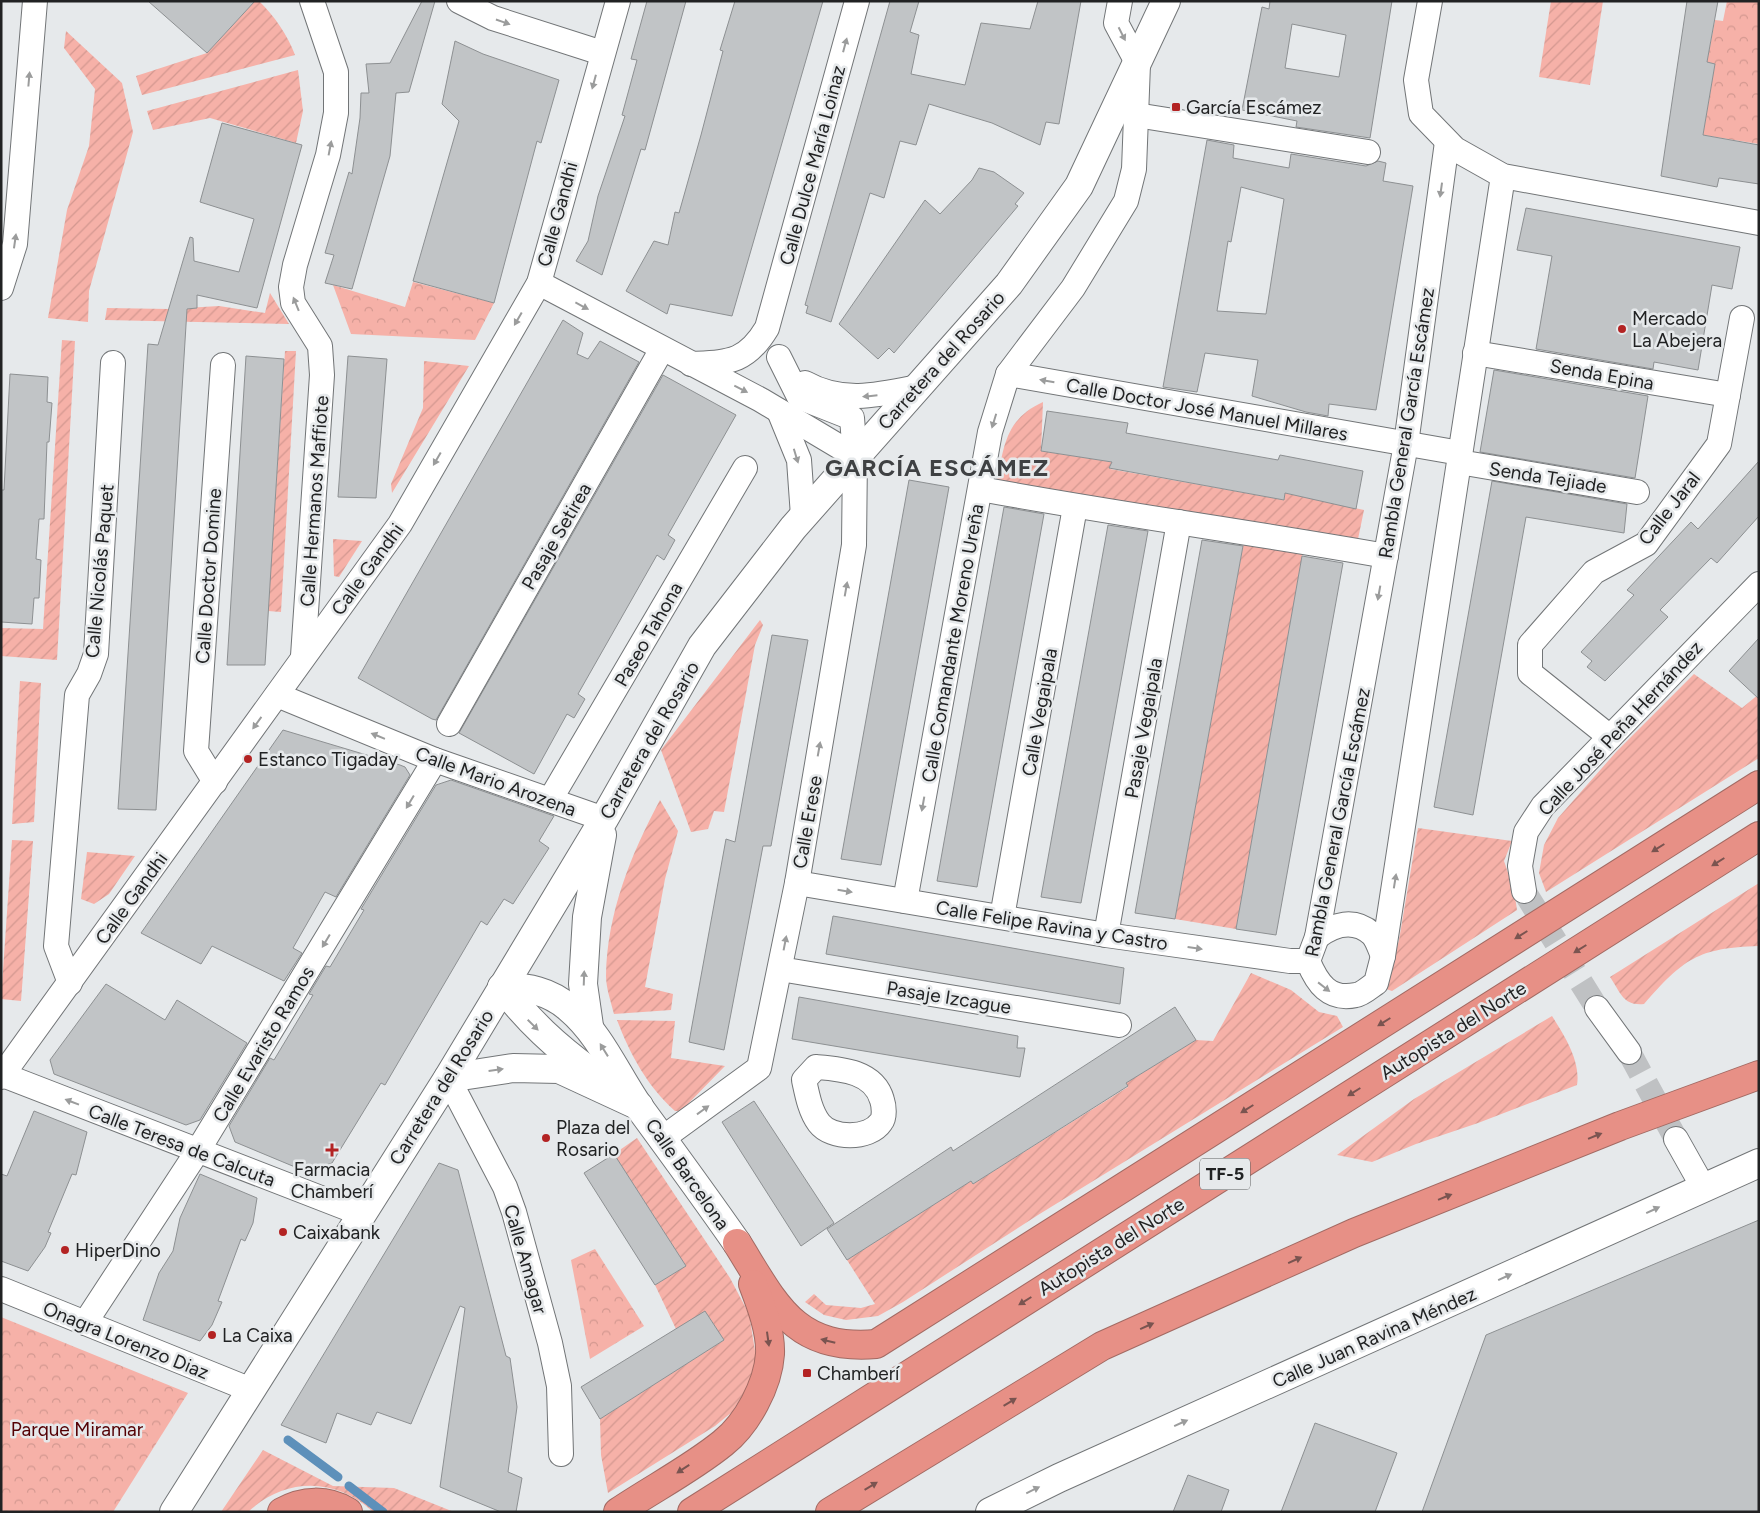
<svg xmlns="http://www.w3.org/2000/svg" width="1760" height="1513" font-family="Figtree,sans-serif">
<defs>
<pattern id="forest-crowns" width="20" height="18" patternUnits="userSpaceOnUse" patternTransform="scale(1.25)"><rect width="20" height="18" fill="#f6b1a8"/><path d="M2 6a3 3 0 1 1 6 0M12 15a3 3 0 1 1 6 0" fill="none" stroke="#d39890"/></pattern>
<pattern id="garden-furrows" width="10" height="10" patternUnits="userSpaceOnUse" patternTransform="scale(1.25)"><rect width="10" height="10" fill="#f6b1a8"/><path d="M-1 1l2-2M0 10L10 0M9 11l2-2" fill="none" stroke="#d39890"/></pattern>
</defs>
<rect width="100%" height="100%" fill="#e6e9eb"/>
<!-- forest -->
<g fill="url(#forest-crowns)">
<path d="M1727,1H1759V144L1703,135L1715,64L1707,62L1715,20L1723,21Z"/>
<path d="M413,282L494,303L475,340L351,334L333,285L405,307Z"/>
<path d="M595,1249L644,1326L590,1359L571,1260Z"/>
<path d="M1,1317L188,1393L113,1512H1Z"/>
</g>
<!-- garden -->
<g fill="url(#garden-furrows)">
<path d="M255,1H259C275,17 287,34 295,55L142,95L136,76L207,53Z"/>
<path d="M1551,1H1603L1590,85L1539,77Z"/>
<path d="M66,31L122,83L133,132L89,291L88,322L48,318L67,210L89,146L95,89L64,48Z"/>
<path d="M298,70L303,111L296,143L210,118L153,130L147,111Z"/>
<path d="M270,293L289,324L105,320L107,308L169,309L219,306L265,313Z"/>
<path d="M62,340L75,341L57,660L1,656V628L43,629Z"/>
<path d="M285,351H296L281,612L268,611Z"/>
<path d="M424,361L469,366L392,493L391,484L423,408Z"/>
<path d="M1043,402L1041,451L1112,462L1110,469L1284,500L1285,493L1364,510L1357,544L997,481C1004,445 1006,419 1043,402Z"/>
<path d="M333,539L362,541L339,577L334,576Z"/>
<path d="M1244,541L1303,551L1236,929L1175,919Z"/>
<path d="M760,620L763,625L755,645L724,812L714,811L708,829L691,832L661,750Z"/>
<path d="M1694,674L1742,708L1759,694V758L1546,892L1539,873L1544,845L1558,818L1616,752Z"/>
<path d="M20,681L41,683L34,822L12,824Z"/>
<path d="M660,800L678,831L665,879L645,987L673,994L671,1010L614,1014C611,1002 606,988 606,976C607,913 631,854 660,800Z"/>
<path d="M1418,828L1512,841L1504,861L1514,890L1517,910L1392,991L1386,989L1399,940Z"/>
<path d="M12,840L33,841L21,1001L1,999Z"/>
<path d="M87,852L135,856L109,894L94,904L81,899Z"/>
<path d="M1759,883V946C1697,948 1684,959 1644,1004C1623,1006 1621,993 1610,977Z"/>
<path d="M1251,973L1291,990L1319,1012L1337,1016L1343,1027L1038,1215L903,1302L878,1316L846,1320L824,1315L805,1302L814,1294L826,1305L861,1308L875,1304L847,1260L971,1181L973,1184L1128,1087L1126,1083L1196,1040L1213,1041Z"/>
<path d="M1552,1016C1564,1035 1581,1061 1577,1085L1478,1123L1416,1144L1372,1162L1337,1155L1414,1099Z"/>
<path d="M617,1020L675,1021L671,1058L725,1066L681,1111H675C647,1086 630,1054 617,1020Z"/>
<path d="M637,1138L730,1278L749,1314L756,1357L748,1386L732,1412L715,1426L608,1493L601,1455L600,1419L724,1340L707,1314L676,1329L655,1285L686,1266L614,1154Z"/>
<path d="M263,1450L333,1486L394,1488L454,1512H373C336,1477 285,1477 248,1512H221Z"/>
</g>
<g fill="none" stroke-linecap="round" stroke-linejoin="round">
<!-- stream -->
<g stroke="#5d90ba" stroke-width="9">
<path d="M288,1440L338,1477"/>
<path d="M349,1486L383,1512"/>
</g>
</g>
<!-- building -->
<g fill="#c1c4c6" stroke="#8d9092" fill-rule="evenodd">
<path d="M148,1H255L207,53Z"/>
<path d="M422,1H435L409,92L396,93L390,156L352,289L325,283L334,255L325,253L349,172L352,174L360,118L361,93H369L366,64L390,63Z"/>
<path d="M647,1H686L645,150L641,149L602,275L576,261L588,241L598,196L625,116L622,115L637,60L631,59Z"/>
<path d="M735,1H823L732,316L670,304L667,314L626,291L654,241L668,245L675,212L679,213L701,135L723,51L720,50Z"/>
<path d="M890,1H919L910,32L919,35L911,74L965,85L981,23L1030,29L1038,1H1081L1059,124L1046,122L1040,145L992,123L929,104L916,145L900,141L884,198L870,193L831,322L806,313L808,306L805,305Z"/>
<path d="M1270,1H1392L1370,138L1296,127L1297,121L1242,110L1262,7L1269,9ZM1292,24L1346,35L1339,77L1285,68Z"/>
<path d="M1687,1H1718L1707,62L1715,64L1703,135L1759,145V184L1719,178L1717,187L1661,176Z"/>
<path d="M455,41L483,54L559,80L541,143L537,141L494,303L413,281L459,121L442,104Z"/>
<path d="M222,123L302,145L257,308L197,295V308L187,309L156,810L118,809L148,344L158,345L190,237L193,238L194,261L239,272L254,219L200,202Z"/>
<path d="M1207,140L1234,145L1233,158L1289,168L1291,154L1366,166L1378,161L1386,163L1383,181L1413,186L1376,410L1329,404L1328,416L1306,412L1252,396L1258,360L1205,353L1197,392L1163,387ZM1241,187L1284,199L1266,314L1217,311L1228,241L1231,242Z"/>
<path d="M979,168L994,172L1024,193L1015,204L1018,206L894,353L889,348L878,359L839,324L925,200L940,214L972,180Z"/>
<path d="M1526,208L1740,247L1732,289L1712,285L1698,370L1654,362L1653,369L1536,349L1552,256L1517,250Z"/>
<path d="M563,320L583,333L577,354L588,359L600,341L639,362L436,720L432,719L358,678Z"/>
<path d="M246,356L284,359L265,665H227Z"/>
<path d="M348,356L387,359L376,498L338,497Z"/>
<path d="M1494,370L1648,396L1635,478L1480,452Z"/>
<path d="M10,374L48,377L47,402L52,403L49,442H47L44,519H39L36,559L41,560L39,598H34L32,624L1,622V490H4Z"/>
<path d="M663,375L736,415L668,535L675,540L664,560L657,555L578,694L585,699L574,718L567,714L534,774L459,733Z"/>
<path d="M1047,411L1128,423L1126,433L1278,460L1280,455L1363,471L1356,509L1285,493L1284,500L1109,468L1112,462L1041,451Z"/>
<path d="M1759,461V516L1717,563L1711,558L1660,610L1668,617L1605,681L1587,667L1592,661L1581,652L1634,595L1627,590L1691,522L1698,529Z"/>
<path d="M909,480L949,487L881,865L841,859Z"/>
<path d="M1492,481L1627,504L1624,533L1526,517L1473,815L1434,807Z"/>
<path d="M1004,507L1044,514L977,887L937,881Z"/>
<path d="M1108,525L1148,531L1081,903L1041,897Z"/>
<path d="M1202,540L1243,546L1175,919L1135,913Z"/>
<path d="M1302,556L1343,563L1276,935L1236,929Z"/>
<path d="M772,635L808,640L771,846H763L724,1050L689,1042L726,839L735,842Z"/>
<path d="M1759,638V699L1729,671Z"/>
<path d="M283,730L400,765L405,767L410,775L336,897L325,892L293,948L302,953L284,981L212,946L201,964L141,933Z"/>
<path d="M451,780L554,816L539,841L549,848L513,904L504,899L487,925L481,921L385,1085L381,1083L332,1163L307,1172L235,1142L229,1126L270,1058L274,1060L313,995L309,994L326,966L330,967L364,910L361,909L436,785Z"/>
<path d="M833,916L1124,968L1120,1004L826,954Z"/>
<path d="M106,984L165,1020L177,1000L247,1043L200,1120L186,1125L54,1074L50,1060Z"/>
<path d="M799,997L1018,1036L1017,1048H1025L1020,1077L792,1039Z"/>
<path d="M1175,1007L1196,1040L1126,1083L1128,1086L973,1184L971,1181L847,1260L827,1229L951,1147L953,1151Z"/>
<path d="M754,1101L834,1223L801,1246L722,1122Z"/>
<path d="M34,1111L87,1132L76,1175L72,1174L48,1232L51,1233L45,1247L28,1271L1,1261V1174L7,1176Z"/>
<path d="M614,1154L686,1266L655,1285L584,1173Z"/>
<path d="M439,1163L458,1170L506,1356L510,1358L517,1407L508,1472L522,1478L516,1512H501L440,1487L465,1308L460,1306L411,1424L377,1412L371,1425L337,1413L326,1443L281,1425Z"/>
<path d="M200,1174L257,1198L253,1223L245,1241L241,1239L218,1301L222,1302L212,1325L200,1341L143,1320L159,1273L173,1251L180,1218Z"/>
<path d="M1759,1220V1512H1422L1486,1335Z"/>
<path d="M705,1311L724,1340L600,1419L581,1387Z"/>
<path d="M1315,1423L1397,1453L1375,1512H1281Z"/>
<path d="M1188,1475L1229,1490L1221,1512H1173Z"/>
</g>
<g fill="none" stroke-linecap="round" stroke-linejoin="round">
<!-- street-tunnel -->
<g stroke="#bfc1c3" stroke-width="24" stroke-dasharray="24 12" stroke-linecap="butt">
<path d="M1524,891L1597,1008"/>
<path d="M1629,1052L1676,1139"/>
</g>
<defs>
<g id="street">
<path d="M459,1L493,18L602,53"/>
<path d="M1430,1L1416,80L1421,114L1455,149L1503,176L1759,223"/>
<path d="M1136,115L1368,152"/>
<path d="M1447,142L1406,444L1317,937L1308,961C1317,983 1329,1001 1356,995C1363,994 1371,986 1376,983L1383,956L1503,176"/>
<path d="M539,283L761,400L855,456"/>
<path d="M1,288L15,244L35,1"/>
<path d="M1475,353L1728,395"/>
<path d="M691,364C729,362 746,363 767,328L857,1"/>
<path d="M1008,374L1460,453"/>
<path d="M805,383C842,404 879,395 918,387"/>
<path d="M779,411L799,460L803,516"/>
<path d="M1459,462L1637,492"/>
<path d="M981,489C1115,514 1251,532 1386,556"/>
<path d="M303,656L322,375L320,346L293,303L291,287L295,265L328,155L336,113V72L312,1"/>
<path d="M277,695L435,760L604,819"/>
<path d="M449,724L662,349"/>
<path d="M1610,737L1530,673V645L1594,572L1646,544L1719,444L1742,318"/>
<path d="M215,782L196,751L223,365"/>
<path d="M550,800L745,468"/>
<path d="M797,883L1106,935L1290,961H1308"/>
<path d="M1524,891L1520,866L1526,832L1543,806L1759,584"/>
<path d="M905,901L990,432L1008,374L1073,288L1126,201L1134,169L1138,64L1116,23L1120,1"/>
<path d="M1002,917L1075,507"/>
<path d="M1106,935L1179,522"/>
<path d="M1317,937C1334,924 1354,918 1372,934C1377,939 1380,949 1383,956"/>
<path d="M780,969L1119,1025"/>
<path d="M70,983L56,946L77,695L89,674L96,654L113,363"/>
<path d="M1597,1008L1629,1052"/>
<path d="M816,1067C841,1069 874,1071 882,1100C884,1106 885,1117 881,1122C869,1140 831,1139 819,1123C810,1111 807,1094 804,1080Z"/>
<path d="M3,1075L362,1214"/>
<path d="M1,1077L400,524L539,283L618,1"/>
<path d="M448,1078L505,1187L514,1212L550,1343L559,1386L561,1454"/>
<path d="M663,1138L759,1068L797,883L854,545L855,456L852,418L799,397L779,357"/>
<path d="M1676,1139L1703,1187"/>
<path d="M1,1289L251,1390"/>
<path d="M85,1323L197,1152L435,760"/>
</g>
<g id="secondary">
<path d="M502,987C528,987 549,991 569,1008C601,1035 616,1074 639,1107C672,1152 705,1197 737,1243"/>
<path d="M502,987C530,1022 554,1045 591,1072"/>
<path d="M589,1026L583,984L587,917L602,835"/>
<path d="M448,1078L513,1068L559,1069L639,1106"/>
<path d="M174,1512L448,1078L604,819L702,646L793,528L1009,284L1079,186L1166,1"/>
<path d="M990,1512L1059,1478L1759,1163"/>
</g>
<g id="highway">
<path d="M737,1243C775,1304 794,1351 876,1344L1759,785"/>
<path d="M282,1512C303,1500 327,1499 348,1512"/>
<path d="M618,1512C652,1489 691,1469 723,1443C747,1424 768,1385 770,1354C771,1331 761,1305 753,1284"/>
<path d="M692,1512L1759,836"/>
<path d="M830,1512L1102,1346L1354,1233L1620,1126L1759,1075"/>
</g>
</defs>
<!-- street casing -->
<use href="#street" stroke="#727577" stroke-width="26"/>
<!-- secondary casing -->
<use href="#secondary" stroke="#727577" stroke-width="30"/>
<!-- highway casing -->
<use href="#highway" stroke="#a26a63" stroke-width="30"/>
<!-- street -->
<use href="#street" stroke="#fff" stroke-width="24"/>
<!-- secondary -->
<use href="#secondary" stroke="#fff" stroke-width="28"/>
<!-- highway -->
<use href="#highway" stroke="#e79086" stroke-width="28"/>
</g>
<!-- one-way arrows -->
<defs><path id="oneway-solid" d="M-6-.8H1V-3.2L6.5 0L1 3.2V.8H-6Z" transform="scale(1.25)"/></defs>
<g fill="#9b9c9c">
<use href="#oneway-solid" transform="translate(503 22) rotate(19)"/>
<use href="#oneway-solid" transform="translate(1122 34) rotate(63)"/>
<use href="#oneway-solid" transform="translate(845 45) rotate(-75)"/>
<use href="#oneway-solid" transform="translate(29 79) rotate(-85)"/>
<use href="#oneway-solid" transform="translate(594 82) rotate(105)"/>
<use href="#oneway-solid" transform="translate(330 148) rotate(-79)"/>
<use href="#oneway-solid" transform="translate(1441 190) rotate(98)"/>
<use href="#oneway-solid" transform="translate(15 241) rotate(-82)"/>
<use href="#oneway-solid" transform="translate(296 304) rotate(-112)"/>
<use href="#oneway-solid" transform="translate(582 306) rotate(28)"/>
<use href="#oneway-solid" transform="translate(518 319) rotate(120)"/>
<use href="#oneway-solid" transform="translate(1047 381) rotate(-170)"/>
<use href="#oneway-solid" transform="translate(741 389) rotate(27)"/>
<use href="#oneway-solid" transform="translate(870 396) rotate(174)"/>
<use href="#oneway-solid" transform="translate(994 421) rotate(107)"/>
<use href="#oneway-solid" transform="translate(796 456) rotate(73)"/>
<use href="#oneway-solid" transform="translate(437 459) rotate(120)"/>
<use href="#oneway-solid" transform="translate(846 589) rotate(-80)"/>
<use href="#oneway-solid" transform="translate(1379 593) rotate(100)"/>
<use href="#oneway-solid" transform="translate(257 723) rotate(126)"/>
<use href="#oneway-solid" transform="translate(378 736) rotate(-158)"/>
<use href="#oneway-solid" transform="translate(819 749) rotate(-80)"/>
<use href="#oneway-solid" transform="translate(410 802) rotate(121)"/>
<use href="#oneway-solid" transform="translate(923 804) rotate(100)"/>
<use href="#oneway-solid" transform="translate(1395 881) rotate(-81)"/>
<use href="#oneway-solid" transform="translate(845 891) rotate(9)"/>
<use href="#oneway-solid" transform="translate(326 941) rotate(121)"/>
<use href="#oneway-solid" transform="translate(785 943) rotate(-79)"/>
<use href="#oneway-solid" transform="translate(1195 948) rotate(8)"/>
<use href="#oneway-solid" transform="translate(584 978) rotate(-88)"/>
<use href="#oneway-solid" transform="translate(1324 987) rotate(38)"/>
<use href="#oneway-solid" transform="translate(533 1025) rotate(45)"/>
<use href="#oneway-solid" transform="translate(604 1050) rotate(-122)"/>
<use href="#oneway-solid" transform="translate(496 1070) rotate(-8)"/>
<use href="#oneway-solid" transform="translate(72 1102) rotate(-159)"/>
<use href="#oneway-solid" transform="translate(703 1110) rotate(-36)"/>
<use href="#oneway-solid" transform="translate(1653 1210) rotate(-25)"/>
<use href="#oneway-solid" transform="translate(1505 1277) rotate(-24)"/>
<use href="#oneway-solid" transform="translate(1181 1423) rotate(-24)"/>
<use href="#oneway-solid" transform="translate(1033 1490) rotate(-26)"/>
</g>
<g fill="#7a5450">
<use href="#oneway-solid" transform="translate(1658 848) rotate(148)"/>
<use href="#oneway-solid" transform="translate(1718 862) rotate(148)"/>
<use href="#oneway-solid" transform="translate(1521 935) rotate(148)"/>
<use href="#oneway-solid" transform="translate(1580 949) rotate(148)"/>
<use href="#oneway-solid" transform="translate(1384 1022) rotate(148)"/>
<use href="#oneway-solid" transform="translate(1354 1092) rotate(148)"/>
<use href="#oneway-solid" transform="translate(1247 1109) rotate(148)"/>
<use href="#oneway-solid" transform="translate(1595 1136) rotate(-22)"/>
<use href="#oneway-solid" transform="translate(1445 1197) rotate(-22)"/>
<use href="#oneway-solid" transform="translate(1295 1260) rotate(-24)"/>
<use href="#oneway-solid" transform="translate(1025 1301) rotate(148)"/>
<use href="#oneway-solid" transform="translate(1147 1326) rotate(-24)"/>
<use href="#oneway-solid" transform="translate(768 1339) rotate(82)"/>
<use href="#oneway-solid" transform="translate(828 1341) rotate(-166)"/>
<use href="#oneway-solid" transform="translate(1010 1402) rotate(-31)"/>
<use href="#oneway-solid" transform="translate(683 1469) rotate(147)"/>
<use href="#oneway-solid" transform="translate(871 1486) rotate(-31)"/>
</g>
<!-- markers -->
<g fill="#b32323" stroke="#e6e9eb" stroke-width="2">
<rect x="1171" y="102" width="10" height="10" rx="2.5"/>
<circle cx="1622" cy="329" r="5"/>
<circle cx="248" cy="759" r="5"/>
<circle cx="546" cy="1138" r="5"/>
<path d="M329.5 1142.5h5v5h5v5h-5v5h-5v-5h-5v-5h5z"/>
<circle cx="283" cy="1232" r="5"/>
<circle cx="65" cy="1250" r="5"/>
<circle cx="212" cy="1335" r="5"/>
<rect x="802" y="1368" width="10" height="10" rx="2.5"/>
</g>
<g text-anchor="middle" stroke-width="5" stroke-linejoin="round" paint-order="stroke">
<!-- shield labels -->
<rect fill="#e6e9eb" stroke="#5c5e5f" stroke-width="1" x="1200" y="1158.5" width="50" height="31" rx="4"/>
<g font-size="18" font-weight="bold" fill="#212223">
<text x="1225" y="1180">TF-5</text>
</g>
<!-- poi labels -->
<g font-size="19" fill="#212223" stroke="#e6e9eb" text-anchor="start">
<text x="1186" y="114">García Escámez</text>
<text x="1632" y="325">Mercado<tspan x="1632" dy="22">La Abejera</tspan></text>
<text x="258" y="766">Estanco Tigaday</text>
<text x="556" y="1134">Plaza del<tspan x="556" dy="22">Rosario</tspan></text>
<text x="332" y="1176" text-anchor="middle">Farmacia<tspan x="332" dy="22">Chamberí</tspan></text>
<text x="293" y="1239">Caixabank</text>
<text x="75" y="1257">HiperDino</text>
<text x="222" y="1342">La Caixa</text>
<text x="817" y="1380">Chamberí</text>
</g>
<!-- street labels -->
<g font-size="19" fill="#212223" stroke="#e6e9eb">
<text transform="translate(812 165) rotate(-75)" y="7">Calle Dulce María Loinaz</text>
<text transform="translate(557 214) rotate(-75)" y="7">Calle Gandhi</text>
<text transform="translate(941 360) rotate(-48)" y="7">Carretera del Rosario</text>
<text transform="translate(1602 374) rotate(10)" y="7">Senda Epina</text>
<text transform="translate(1207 409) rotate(10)" y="7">Calle Doctor José Manuel Millares</text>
<text transform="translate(1406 423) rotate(-81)" y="7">Rambla General García Escámez</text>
<text transform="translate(1548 477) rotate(9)" y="7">Senda Tejiade</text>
<text transform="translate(314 501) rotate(-86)" y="7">Calle Hermanos Maffiote</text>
<text transform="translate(1669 508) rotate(-52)" y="7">Calle Jaral</text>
<text transform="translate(556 536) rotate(-60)" y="7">Pasaje Setirea</text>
<text transform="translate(367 569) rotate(-54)" y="7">Calle Gandhi</text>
<text transform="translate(99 571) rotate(-85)" y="7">Calle Nicolás Paquet</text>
<text transform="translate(208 576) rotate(-86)" y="7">Calle Doctor Domine</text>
<text transform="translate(648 634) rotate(-60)" y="7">Paseo Tahona</text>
<text transform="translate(952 643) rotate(-80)" y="7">Calle Comandante Moreno Ureña</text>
<text transform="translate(1039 712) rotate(-80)" y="7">Calle Vegaipala</text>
<text transform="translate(1143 728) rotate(-80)" y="7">Pasaje Vegaipala</text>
<text transform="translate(1620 728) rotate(-47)" y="7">Calle José Peña Hernández</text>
<text transform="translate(649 740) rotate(-60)" y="7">Carretera del Rosario</text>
<text transform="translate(496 781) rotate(20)" y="7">Calle Mario Arozena</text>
<text transform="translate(807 822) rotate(-80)" y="7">Calle Erese</text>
<text transform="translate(1337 822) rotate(-79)" y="7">Rambla General García Escámez</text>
<text transform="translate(131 898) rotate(-54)" y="7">Calle Gandhi</text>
<text transform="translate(1052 925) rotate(9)" y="7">Calle Felipe Ravina y Castro</text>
<text transform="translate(949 997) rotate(9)" y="7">Pasaje Izcague</text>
<text transform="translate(1453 1030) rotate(-32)" y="7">Autopista del Norte</text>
<text transform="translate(263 1044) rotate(-59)" y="7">Calle Evaristo Ramos</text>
<text transform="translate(441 1087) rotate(-58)" y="7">Carretera del Rosario</text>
<text transform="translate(182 1145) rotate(21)" y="7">Calle Teresa de Calcuta</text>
<text transform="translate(688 1174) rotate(55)" y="7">Calle Barcelona</text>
<text transform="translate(1111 1246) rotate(-32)" y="7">Autopista del Norte</text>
<text transform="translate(526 1259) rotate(74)" y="7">Calle Amagar</text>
<text transform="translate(1374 1337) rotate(-24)" y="7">Calle Juan Ravina Méndez</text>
<text transform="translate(126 1340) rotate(22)" y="7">Onagra Lorenzo Diaz</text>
</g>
<!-- park labels -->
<g font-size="19" fill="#540104" stroke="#e6e9eb">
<text x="77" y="1436">Parque Miramar</text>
</g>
<!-- district labels -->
<g font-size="24" font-weight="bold" letter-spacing="1" fill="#3f4143" stroke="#e6e9eb">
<text x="937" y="476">GARCÍA ESCÁMEZ</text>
</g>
</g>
<!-- border -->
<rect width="1760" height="1513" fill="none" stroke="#212223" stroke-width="5"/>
</svg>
